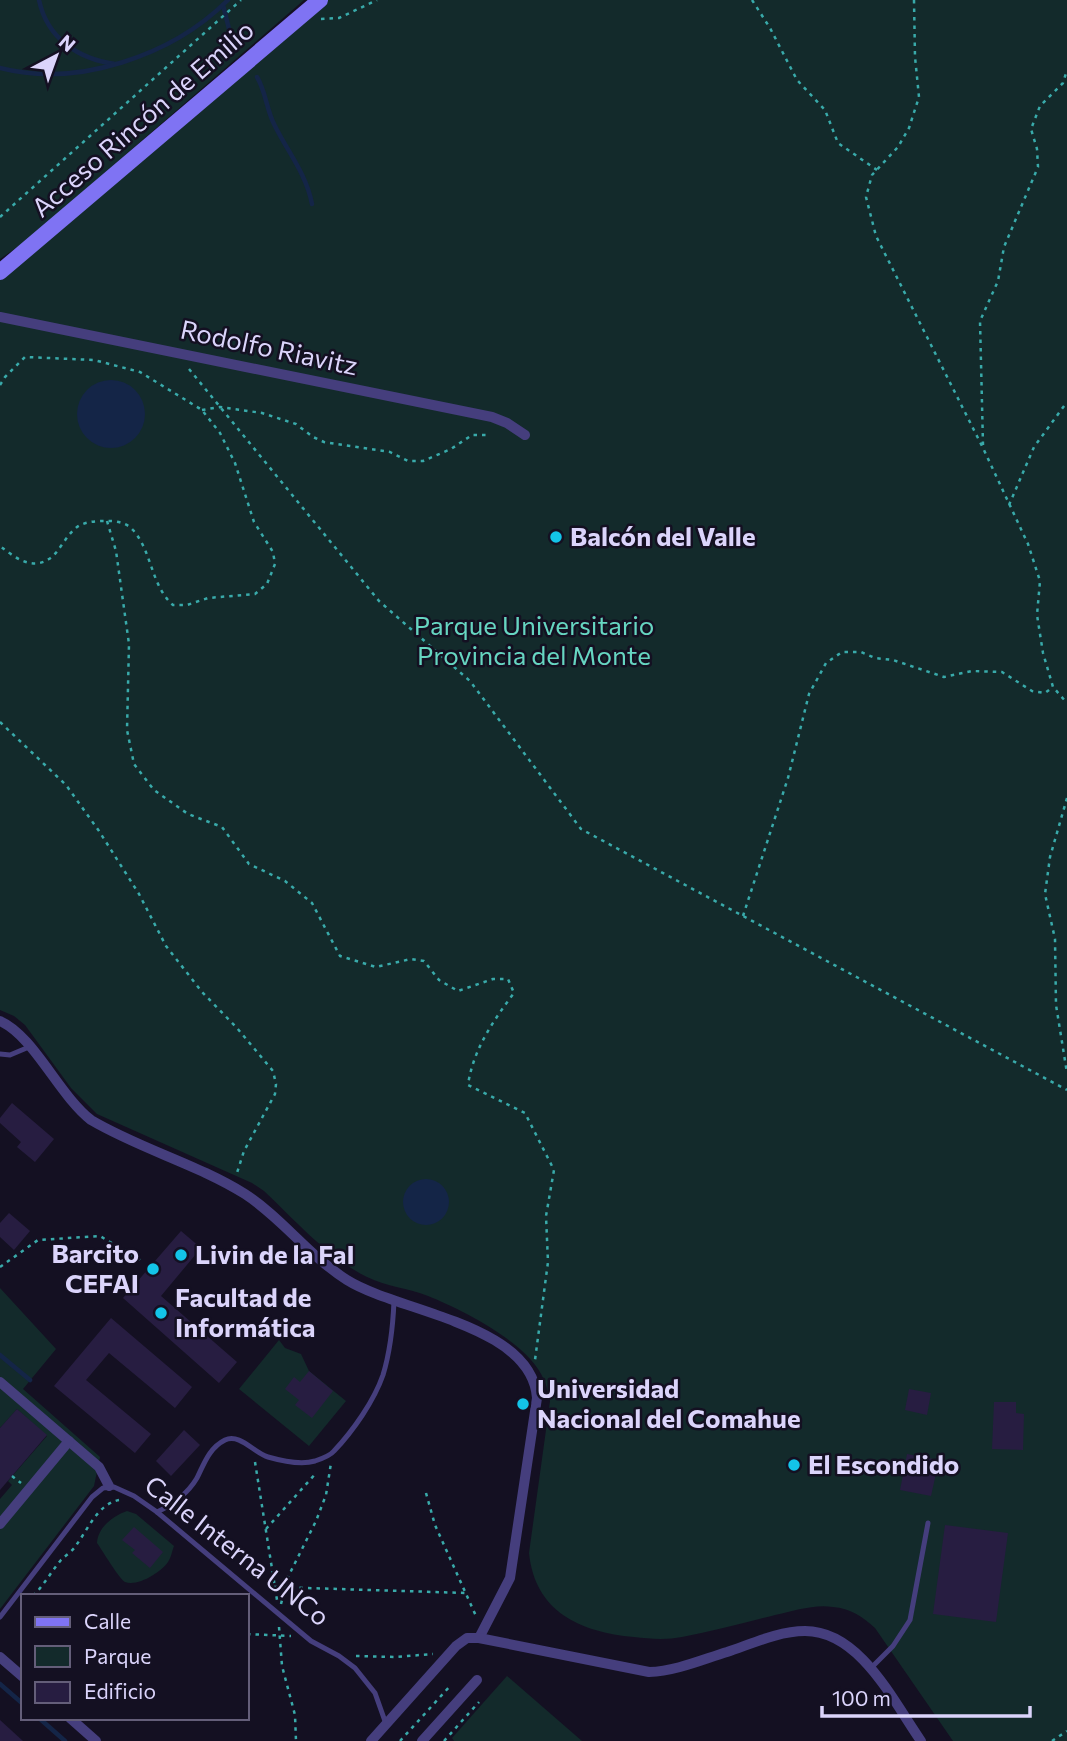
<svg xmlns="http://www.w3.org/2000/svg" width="1067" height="1741" font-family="Commissioner,sans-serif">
<rect width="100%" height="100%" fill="#141022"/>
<!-- green -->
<g fill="#132a2b">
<path d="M0,0H304L26,241L0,259Z"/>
<path d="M320,0H1067V1741H953L875,1628C863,1617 850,1608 833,1607C814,1604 794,1611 775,1615C744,1623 713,1631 682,1637C667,1640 650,1639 634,1637C580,1632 535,1612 529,1553L550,1401C548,1394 547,1386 544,1380C530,1344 463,1310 428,1296C408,1288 387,1287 367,1277C327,1257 296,1221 264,1191L252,1183L97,1114L71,1088L25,1025L14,1016L0,1010V272Z"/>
<path d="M0,1288L56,1349L23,1389L100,1457L94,1486L0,1609V1499L12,1485L8,1481L47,1436L17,1409L0,1428Z"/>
<path d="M279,1340L285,1348L301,1354L309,1371L346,1401L309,1446L239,1389Z"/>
<path d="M127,1511L136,1514L174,1546C172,1551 171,1558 168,1562C161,1572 138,1587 125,1582C120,1580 102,1550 97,1543C98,1527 113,1516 127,1511Z"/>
<path d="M507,1676L582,1741H454L452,1738Z"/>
</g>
<!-- water -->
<g fill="#142547">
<circle cx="111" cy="414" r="34"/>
<circle cx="426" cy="1202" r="23"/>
</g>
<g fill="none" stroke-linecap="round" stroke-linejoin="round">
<!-- stream -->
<g stroke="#142547" stroke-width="4.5">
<path d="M39,0C47,38 78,59 115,64"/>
<path d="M223,5L231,37L237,49"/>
<path d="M0,68C77,88 172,56 228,0"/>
<path d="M257,77C266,92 266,108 274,124C287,151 306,173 312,204"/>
<path d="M0,1355L30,1380"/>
<path d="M0,1684L23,1704"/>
<path d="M39,1718L65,1741"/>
</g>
</g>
<!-- building -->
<g fill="#271d41">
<path d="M12,1103L54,1139L35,1162L17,1147L21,1142L0,1123V1118Z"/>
<path d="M9,1213L30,1231L14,1250L0,1237V1223Z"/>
<path d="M181,1231L201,1248L161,1296L237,1362L219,1383L123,1298Z"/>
<path d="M111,1318L192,1387L175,1408L109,1353L86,1380L151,1434L135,1453L54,1386Z"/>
<path d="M309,1371L333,1391L312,1418L295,1405L299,1400L285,1389L294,1377L300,1382Z"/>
<path d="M909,1389L931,1393L927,1415L905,1410Z"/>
<path d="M994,1402H1016V1413L1024,1414L1023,1450L992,1449Z"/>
<path d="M17,1409L47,1435L0,1490V1428Z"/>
<path d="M184,1430L200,1445L171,1476L156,1461Z"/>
<path d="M907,1454L939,1460L931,1496L900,1490Z"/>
<path d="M945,1525L1008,1533L996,1622L933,1614Z"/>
<path d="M134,1527L163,1552L150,1568L132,1553L135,1550L122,1540Z"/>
<path d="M0,1720L23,1741H0Z"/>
</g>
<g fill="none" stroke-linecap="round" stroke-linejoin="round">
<!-- path -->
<g stroke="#39aaaa" stroke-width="2.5" stroke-dasharray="3.5 5" stroke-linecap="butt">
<path d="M752,0L770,28L797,80L825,110L838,143L877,170"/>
<path d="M914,0L915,57L919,97L909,128L898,147L872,175L866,197L876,236L983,448L1028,544L1040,581L1037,615L1043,653L1053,687L1067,703"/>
<path d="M321,19L339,18L377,0"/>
<path d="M0,217L241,0"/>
<path d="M189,369L379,601L470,681L581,829L1067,1090"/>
<path d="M0,385L5,377L25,357L94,360L140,372L202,410L220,433L235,463L254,522L273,552L275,564L267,584L255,594L208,598L187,605H173C151,586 152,551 133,530C127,523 117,521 109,521C98,521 86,521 77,527C66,535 59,553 49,559C31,571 13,556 0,546"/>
<path d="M202,410L220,407L262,413L296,424L313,437L324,442L390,452L408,461H423L451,449L472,435H488"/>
<path d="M983,445L980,321L998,281L1004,247L1038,167L1037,149L1031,129L1040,106L1063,83L1067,70"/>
<path d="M1009,505L1034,447L1067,402"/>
<path d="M107,521L116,551L129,644L127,730L134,764L154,790L188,814L222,827L249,864L285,881L312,903L340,956L376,967L411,959L424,961L439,980L458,991L493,979H508L514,993C493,1021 473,1050 468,1085L525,1113L554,1170L546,1216L548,1262L535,1360"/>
<path d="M0,722L66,785L99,831L139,894L166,946L202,992L237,1028L273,1071L276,1084L275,1094L244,1151L236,1176"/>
<path d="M1067,798L1050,857L1045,894L1055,939L1056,1005L1067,1073"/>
<path d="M743,916L788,778L809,694L826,663L842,652H861L875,658L893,660L944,677L972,671L1002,672L1032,691L1045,693L1053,687"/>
<path d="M0,1267L38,1240L100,1236L140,1260"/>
<path d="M255,1462L277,1600"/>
<path d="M12,1476L21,1483"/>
<path d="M426,1493L435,1525L476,1616"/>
<path d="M266,1529L317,1472"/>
<path d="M274,1587L466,1593"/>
<path d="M33,1596C44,1585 51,1572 61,1560C66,1555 73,1551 77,1544C88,1529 98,1504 119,1500"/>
<path d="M281,1604L288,1577L316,1521L326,1495L331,1463"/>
<path d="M279,1627L282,1666L295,1715L296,1741"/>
<path d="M247,1634L291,1636"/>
<path d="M356,1656L395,1657L433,1654"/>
<path d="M400,1741L451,1685"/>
<path d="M444,1741L479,1702"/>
<path d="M1052,1741L1067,1731"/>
</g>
<!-- lane -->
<g stroke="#453e7d" stroke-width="5">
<path d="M0,1054L10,1055L29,1047"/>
<path d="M157,1512C172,1505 188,1493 197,1478C204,1464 209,1448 225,1440C240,1433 254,1453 268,1457C282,1461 301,1465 315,1461C321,1459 330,1456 334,1451C353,1431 374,1401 383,1375C390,1352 393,1325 394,1301"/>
<path d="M0,1617L92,1497L103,1488L114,1487L134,1496L157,1512L311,1641L339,1656L355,1668L375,1693L386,1724"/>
<path d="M871,1668L893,1646L910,1620L928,1523"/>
</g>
<!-- street -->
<g stroke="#453e7d" stroke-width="10">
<path d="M0,317L492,417L507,423L525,435"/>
<path d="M0,1021C34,1036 58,1094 91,1120C140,1149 197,1164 245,1194C282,1218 309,1256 347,1280C398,1312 532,1324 537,1398L510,1578L479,1638"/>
<path d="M0,1382L99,1467L109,1486"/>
<path d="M0,1524L69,1441"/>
<path d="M0,1657L23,1677"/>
<path d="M70,1718L96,1741"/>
<path d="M371,1741L456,1646L467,1638H479L649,1672C676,1671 701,1660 727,1652C751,1644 779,1631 805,1631C860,1631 893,1701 921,1741"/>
<path d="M422,1741L477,1680"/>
</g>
<!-- secondary -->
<path stroke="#7f73f3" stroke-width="16" d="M0,272L320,0"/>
</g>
<!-- markers -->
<g fill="#13c4e8" stroke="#141022" stroke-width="2.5">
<circle cx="556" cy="537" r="7"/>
<circle cx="181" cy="1255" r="7"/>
<circle cx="153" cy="1269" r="7"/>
<circle cx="161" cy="1313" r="7"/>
<circle cx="523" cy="1404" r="7"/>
<circle cx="794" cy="1465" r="7"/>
</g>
<g text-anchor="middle" stroke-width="5" stroke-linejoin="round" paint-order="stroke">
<!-- street labels -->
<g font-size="26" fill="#dbd4fb" stroke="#141022">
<text transform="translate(143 119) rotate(-41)" y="9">Acceso Rincón de Emilio</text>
<text transform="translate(269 348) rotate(12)" y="9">Rodolfo Riavitz</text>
<text transform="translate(237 1551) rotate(38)" y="9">Calle Interna UNCo</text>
</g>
<!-- poi labels -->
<g font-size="26" font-weight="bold" fill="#dbd4fb" stroke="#141022" text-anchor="start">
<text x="570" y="546">Balcón del Valle</text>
<text x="139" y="1263" text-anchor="end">Barcito<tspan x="139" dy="30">CEFAI</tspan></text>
<text x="195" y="1264">Livin de la FaI</text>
<text x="175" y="1307">Facultad de<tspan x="175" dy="30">Informática</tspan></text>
<text x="537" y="1398">Universidad<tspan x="537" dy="30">Nacional del Comahue</tspan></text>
<text x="808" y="1474">El Escondido</text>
</g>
<!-- park labels -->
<g font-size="26" fill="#66d5c1" stroke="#141022">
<text x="534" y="635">Parque Universitario<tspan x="534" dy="30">Provincia del Monte</tspan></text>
</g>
</g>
<!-- legend -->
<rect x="21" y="1594" width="228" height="126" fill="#141022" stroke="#645e79" stroke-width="2"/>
<rect x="35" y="1617" width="35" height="10" fill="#7f73f3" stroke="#645e79" stroke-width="2"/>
<text x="84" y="1629" font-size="21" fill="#dbd4fb">Calle</text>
<rect x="35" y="1646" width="35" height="21" fill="#132a2b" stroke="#645e79" stroke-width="2"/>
<text x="84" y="1664" font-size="21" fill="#dbd4fb">Parque</text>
<rect x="35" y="1682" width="35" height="21" fill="#271d41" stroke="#645e79" stroke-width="2"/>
<text x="84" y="1699" font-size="21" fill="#dbd4fb">Edificio</text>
<!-- north arrow -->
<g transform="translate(56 56) rotate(41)" stroke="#141022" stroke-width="5" paint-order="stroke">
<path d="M0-5L12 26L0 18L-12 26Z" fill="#dbd4fb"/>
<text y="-10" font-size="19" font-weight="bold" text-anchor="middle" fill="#dbd4fb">N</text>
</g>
<!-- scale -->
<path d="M822 1706v10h208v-10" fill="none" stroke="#dbd4fb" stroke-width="3.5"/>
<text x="832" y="1706" font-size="21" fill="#dbd4fb" stroke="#141022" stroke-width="5" paint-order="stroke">100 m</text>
</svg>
